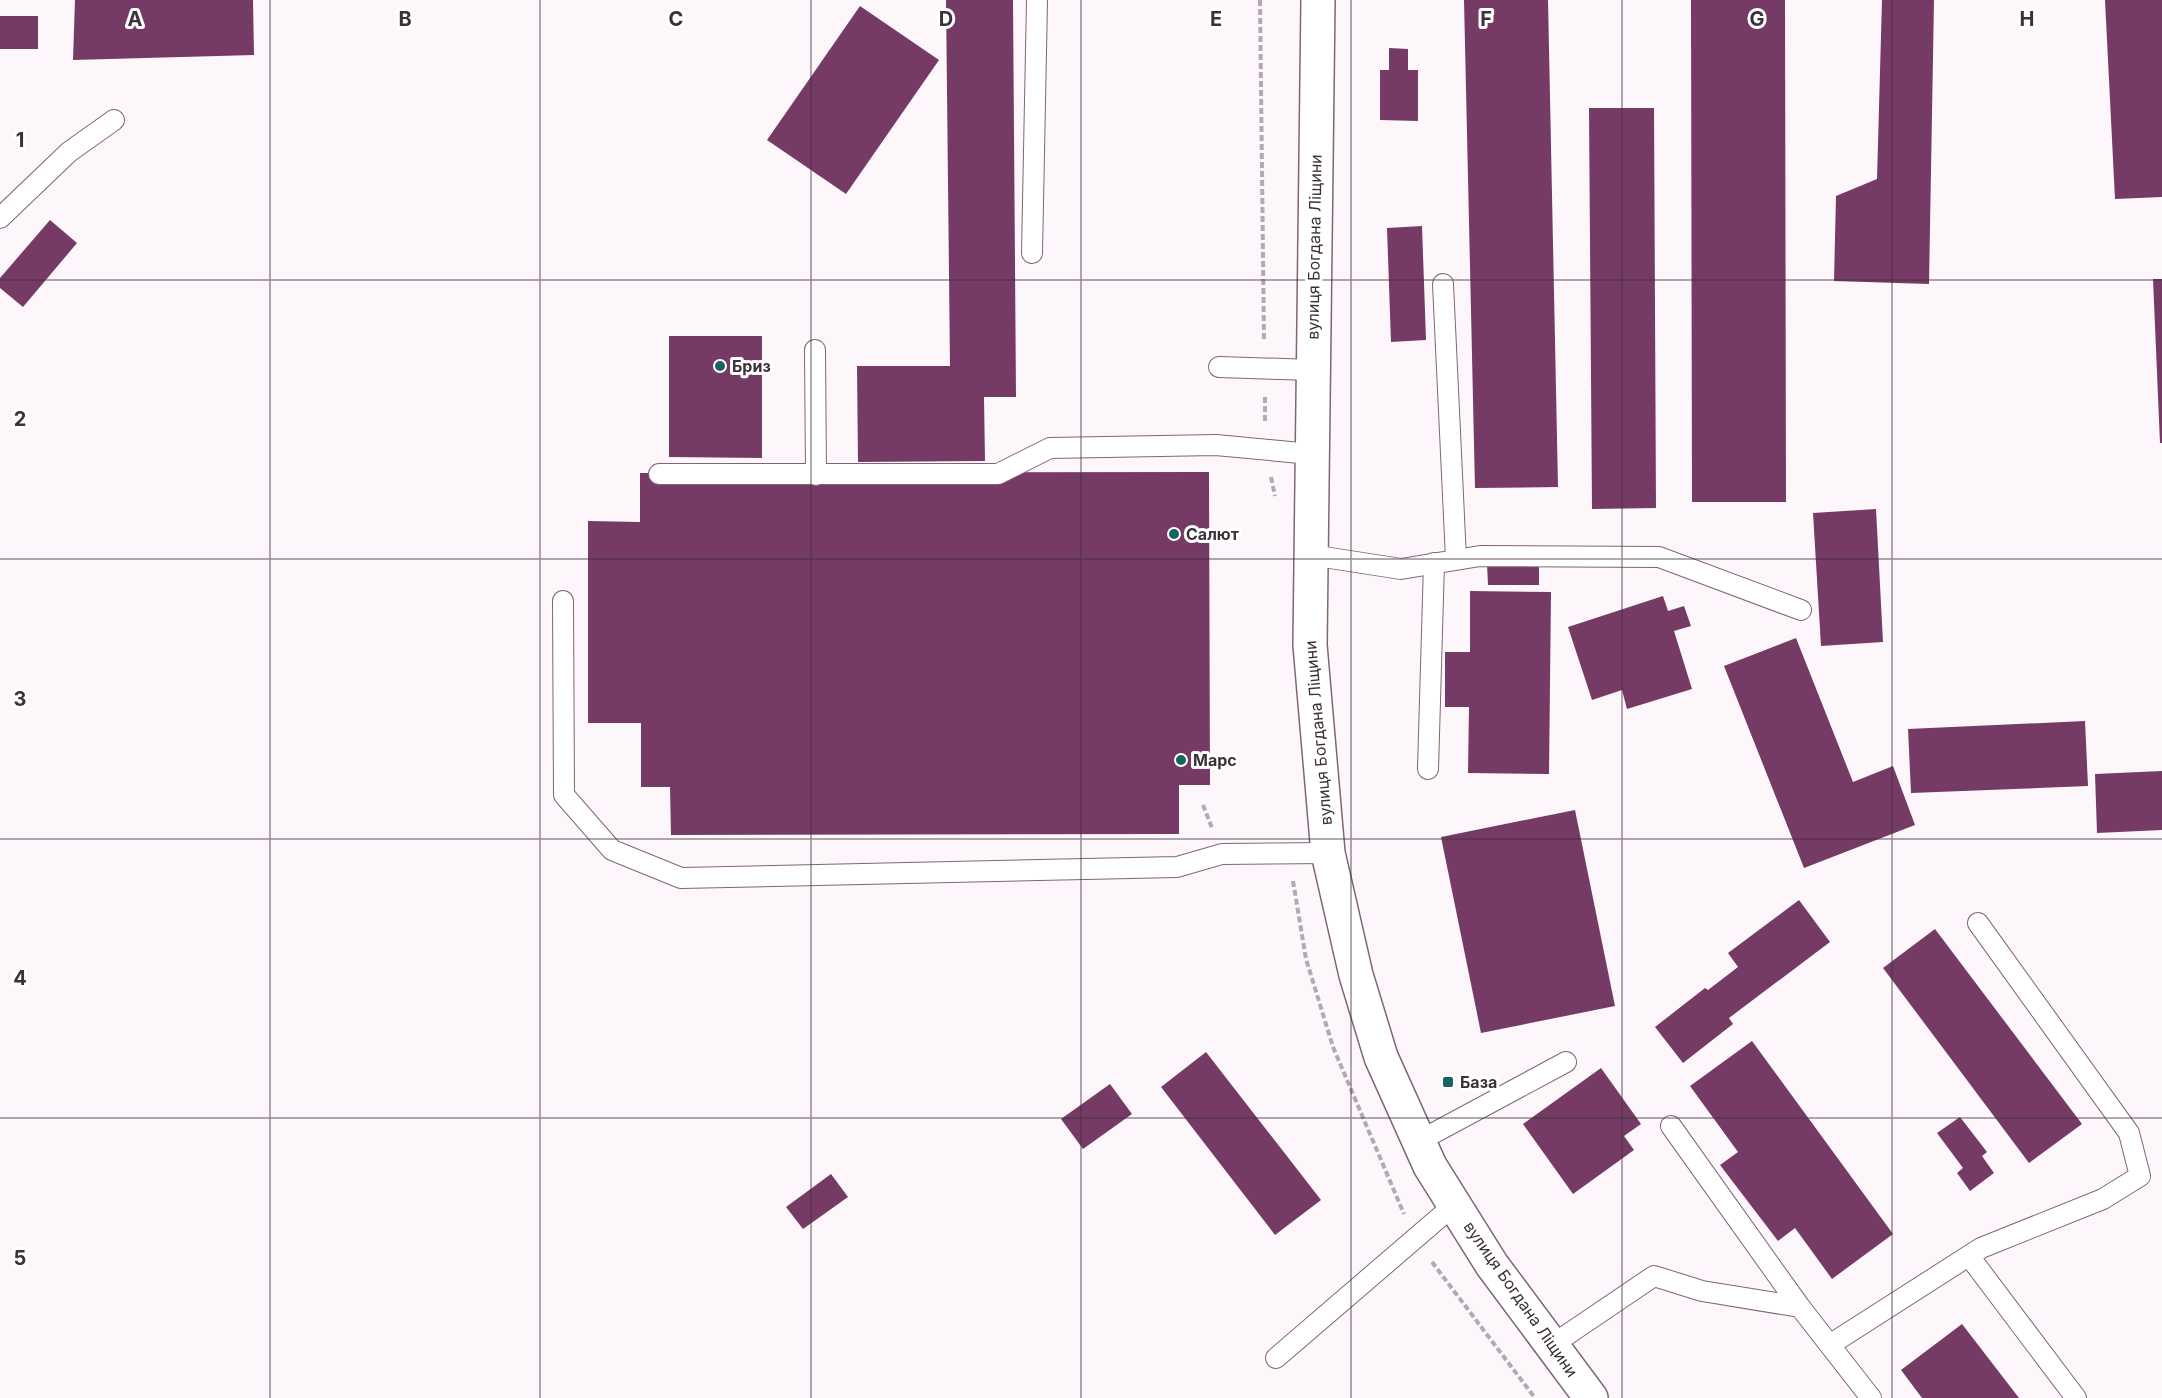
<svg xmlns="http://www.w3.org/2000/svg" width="2162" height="1398" font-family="Inter,sans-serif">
<rect width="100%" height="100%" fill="#fdf7fb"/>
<!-- building -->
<g fill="#753b65">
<path d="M75,0H253L254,55L73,60Z"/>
<path d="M946,0H1013L1016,397H984L985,461L858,462L857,366H950Z"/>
<path d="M1464,0H1548L1558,487L1475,488Z"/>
<path d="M1691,0H1785L1786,502H1692Z"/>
<path d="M1882,0H1934L1929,284L1834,281L1836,196L1877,179Z"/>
<path d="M2105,0H2162V197L2115,199Z"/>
<path d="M860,6L939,60L846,194L767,140Z"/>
<rect x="0" y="16" width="38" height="33"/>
<path d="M1389,48L1408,49V70H1418V121L1380,120V70H1389Z"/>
<path d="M1589,108H1654L1656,508L1592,509Z"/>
<path d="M50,220L77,243L23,307L0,288V278Z"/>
<path d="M1422,226L1426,340L1391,342L1387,228Z"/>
<path d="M2153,279H2162V443H2160Z"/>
<path d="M669,336H762V458L669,457Z"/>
<path d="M1209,472L1210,785H1179V834L671,835L670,787H641V723H588V521L640,522V473Z"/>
<path d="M1876,509L1883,642L1821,646L1813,513Z"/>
<path d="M1539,563V585H1488L1487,564Z"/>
<path d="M1470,591L1551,592L1549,774L1468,773L1469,707H1445V652H1470Z"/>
<path d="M1663,596L1668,611L1684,606L1691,626L1674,631L1692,689L1627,709L1622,690L1592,700L1568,627Z"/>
<path d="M1796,638L1853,782L1893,766L1915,825L1804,868L1724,666Z"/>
<path d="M2085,721L2088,786L1911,793L1908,729Z"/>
<path d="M2162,771V830L2097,833L2095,774Z"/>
<path d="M1575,810L1615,1006L1481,1033L1441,837Z"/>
<path d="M1799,900L1830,942L1729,1018L1733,1024L1683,1063L1655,1027L1705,988L1708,990L1738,967L1728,953Z"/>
<path d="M1935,929L2082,1124L2029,1163L1883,968Z"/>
<path d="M1752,1041L1893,1234L1832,1279L1795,1228L1778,1241L1720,1165L1738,1152L1690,1086Z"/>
<path d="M1206,1052L1321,1200L1275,1235L1161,1087Z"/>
<path d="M1601,1068L1641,1124L1624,1136L1634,1150L1573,1194L1523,1124Z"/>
<path d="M1110,1084L1132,1114L1083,1149L1061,1119Z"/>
<path d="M1960,1117L1987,1152L1982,1156L1994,1173L1970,1191L1957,1173L1963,1168L1937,1133Z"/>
<path d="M831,1174L848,1197L803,1229L786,1207Z"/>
<path d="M1962,1324L2019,1398H1922L1901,1370Z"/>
</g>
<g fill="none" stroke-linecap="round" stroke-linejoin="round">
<defs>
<g id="service">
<path d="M0,218L69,152L114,120"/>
<path d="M1032,253L1037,0"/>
<path d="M1443,284L1456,559"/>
<path d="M815,350L816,475"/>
<path d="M1219,367L1313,370"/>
<path d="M659,474H998L1050,448L1216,445L1311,454"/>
<path d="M1311,555L1401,569L1480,556L1659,557L1801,610"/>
<path d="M563,601L564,795L612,850L681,878L1177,867L1222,854L1328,853"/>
<path d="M1428,769L1434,563"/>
<path d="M1671,1126L1800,1307"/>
<path d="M1419,1141L1566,1062"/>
<path d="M1969,1256L2076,1398"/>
<path d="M1831,1344L1981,1248L2103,1199L2140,1176L2129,1133L1978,923"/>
<path d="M1552,1345L1654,1276L1702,1291L1800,1307L1871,1398"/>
<path d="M1276,1358L1454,1205"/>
</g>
<path id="secondary" d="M1318,0L1310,645L1328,853L1356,975L1381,1057L1430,1166L1492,1265L1591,1398"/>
</defs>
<!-- service casing -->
<use href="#service" stroke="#816577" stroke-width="22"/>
<!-- secondary casing -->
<use href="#secondary" stroke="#816577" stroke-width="36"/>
<!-- path -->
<g stroke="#b2aab0" stroke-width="4" stroke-dasharray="6 3" stroke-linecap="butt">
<path d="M1260,0L1264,341"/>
<path d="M1265,397V422"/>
<path d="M1271,477L1275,496"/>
<path d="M1203,805L1212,828"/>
<path d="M1293,881L1306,959L1333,1047L1404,1214"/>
<path d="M1432,1262L1535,1398"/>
</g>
<!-- service -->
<use href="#service" stroke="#fff" stroke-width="20"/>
<!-- secondary -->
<use href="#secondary" stroke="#fff" stroke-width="33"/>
</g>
<!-- grid -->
<path fill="none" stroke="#3d3139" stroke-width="1.5" stroke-opacity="0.55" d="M270,0V1398M540,0V1398M811,0V1398M1081,0V1398M1351,0V1398M1622,0V1398M1892,0V1398M0,280H2162M0,559H2162M0,839H2162M0,1118H2162"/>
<!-- markers -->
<g fill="#16645f" stroke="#fff" stroke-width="2">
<circle cx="720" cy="366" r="6"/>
<circle cx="1174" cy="534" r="6"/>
<circle cx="1181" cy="760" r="6"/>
<rect x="1442" y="1076" width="12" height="12" rx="3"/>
</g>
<g text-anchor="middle" stroke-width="6" stroke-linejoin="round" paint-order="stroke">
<!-- street labels -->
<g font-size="16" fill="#3d3139" stroke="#fff">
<text transform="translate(1314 247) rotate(-89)" y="6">вулиця Богдана Ліщини</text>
<text transform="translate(1318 733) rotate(-95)" y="6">вулиця Богдана Ліщини</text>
<text transform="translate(1521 1299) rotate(55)" y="6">вулиця Богдана Ліщини</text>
</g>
<!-- poi labels -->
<g font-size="16" font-weight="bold" fill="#3d3139" stroke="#fff" text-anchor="start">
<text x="732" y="372">Бриз</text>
<text x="1186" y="540">Салют</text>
<text x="1193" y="766">Марс</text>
<text x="1460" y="1088">База</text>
</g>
</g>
<g font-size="20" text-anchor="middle" font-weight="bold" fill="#3d3139" stroke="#fff" stroke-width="6" stroke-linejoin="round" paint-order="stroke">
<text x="135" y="26">A</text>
<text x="405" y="26">B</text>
<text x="676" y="26">C</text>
<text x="946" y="26">D</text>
<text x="1216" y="26">E</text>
<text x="1486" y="26">F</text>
<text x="1757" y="26">G</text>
<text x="2027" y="26">H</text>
<text x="20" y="147">1</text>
<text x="20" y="426">2</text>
<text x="20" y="706">3</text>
<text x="20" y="985">4</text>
<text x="20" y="1265">5</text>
</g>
</svg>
